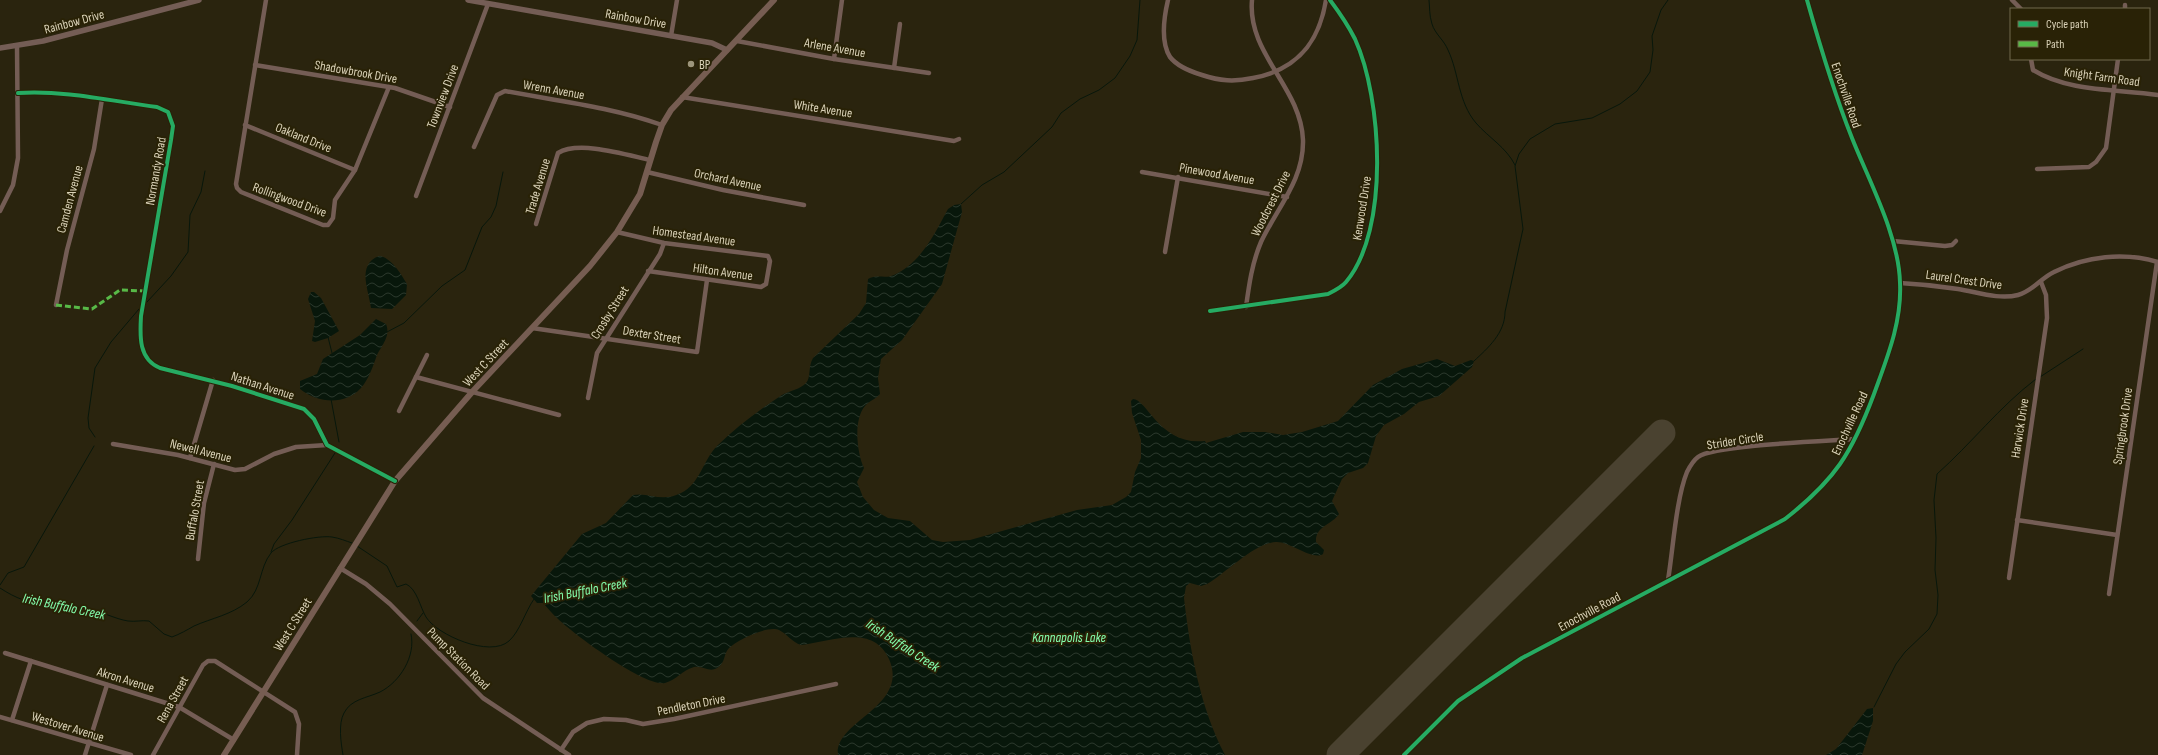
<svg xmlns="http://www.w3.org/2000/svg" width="2158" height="755" font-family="'Sofia Sans Condensed',sans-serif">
<defs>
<pattern id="water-waves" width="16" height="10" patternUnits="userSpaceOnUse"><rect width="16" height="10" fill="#08170b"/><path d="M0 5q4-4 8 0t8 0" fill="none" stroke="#2b382c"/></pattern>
</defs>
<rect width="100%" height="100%" fill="#2a240e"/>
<!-- water -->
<g fill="url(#water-waves)">
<path d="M961,204L962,212L942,284L902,340L881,359L878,378L880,394C876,399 869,401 865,406C853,420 857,453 864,468L857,482L863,497L874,510L888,518L910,521L932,540L943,542L970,540L1077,510L1112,505L1126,497L1131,492L1135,472L1141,458V440L1132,413L1131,401L1133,399C1147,399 1160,446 1205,441L1206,443L1243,432H1265L1283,435L1302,432L1338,421L1373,385L1402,369L1437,359L1455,366L1471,360L1474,361L1472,367L1439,396L1419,402L1404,414L1384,425L1376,436L1368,463L1363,468L1348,473L1342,479L1332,501L1339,514C1332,525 1315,526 1316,542L1324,550L1323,554C1313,561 1289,541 1276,542C1254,543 1226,573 1207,584L1201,586L1190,583L1186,586L1184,598C1190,651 1200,707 1225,755H838C834,721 910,707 889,659C873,623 830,642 801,645C792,642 787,634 779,630C768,625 737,640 729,648C723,654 726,663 717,668C709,673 703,665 694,667C683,670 676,680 665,683C644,687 574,634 558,619C552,614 548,608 543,603H537L531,596L582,534L606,523L633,495C650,492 661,503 681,493C700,484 703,460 717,446C737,426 759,410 782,395C789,391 801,389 806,383C811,378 808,366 813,358L859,314L866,303L868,279C876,274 886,279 894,275C921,263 935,233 948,209L954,205Z"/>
<path d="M379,256C391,257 401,274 407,284L406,295L392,309L371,308C369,290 356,265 379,256Z"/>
<path d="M311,292H314L321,298L339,331L328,338L315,342L312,341L315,321L308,299Z"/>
<path d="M376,319L386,324C391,336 382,345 377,355C373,366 369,379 361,388C345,406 317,403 300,389V381L317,374L323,359L360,335Z"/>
<path d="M1873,708V721L1862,755H1826L1836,749L1867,709Z"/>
</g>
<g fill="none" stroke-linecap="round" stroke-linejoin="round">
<!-- stream -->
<g stroke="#08170b" stroke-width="1">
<path d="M1429,0C1430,9 1429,14 1432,24C1435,34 1444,40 1448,50C1459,73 1458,102 1476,123C1489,138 1506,147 1515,165"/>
<path d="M961,204L982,185L1004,172L1052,127L1061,113L1080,99L1099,90L1115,78L1130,56L1137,40L1140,0"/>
<path d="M147,302L171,276L188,252L190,215L201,192L205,171"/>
<path d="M387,332L404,323L442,286L465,270L482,227L491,217L496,206L503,172"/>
<path d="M328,337L332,353"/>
<path d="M1474,361C1488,348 1505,333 1505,312L1523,229L1515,166L1519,154L1530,139L1555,124L1592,118L1620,104L1637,91L1650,72L1653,50L1652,36L1661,10L1668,0"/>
<path d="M2040,377L2083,349"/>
<path d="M331,399L339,442"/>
<path d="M95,437L89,428L88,418L95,368L111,342L139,309"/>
<path d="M357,546L387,566L397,587L406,584C417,589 420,607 426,617C437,635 490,658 509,641C520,631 525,612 534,599"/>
<path d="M271,552L274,544L292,520L335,453"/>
<path d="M0,585L8,573L24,567L94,446"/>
<path d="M0,588C33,610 52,603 87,609C101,611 115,619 128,621C135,622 142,620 149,621L164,634L172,637C180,634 187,630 194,626C212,618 231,615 247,602C262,589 259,568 271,553C279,543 319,535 332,537C339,538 346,541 352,543"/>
<path d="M417,621L423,613"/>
<path d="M1874,707L1896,664L1905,652L1929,629L1937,614L1938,595L1935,570L1936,538L1934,500L1937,474C1971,444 1999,407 2036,379"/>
<path d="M343,755C341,743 338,724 344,713C351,699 367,698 380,692C400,682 416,656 411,634"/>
</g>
<!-- runway -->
<path stroke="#4a4230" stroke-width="27" d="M1340,755L1662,433"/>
<!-- minor -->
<g stroke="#745d55" stroke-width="4.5">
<path d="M266,0L236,184L237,188L241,192L323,225H328L333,218L335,200L355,170L389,87"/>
<path d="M1168,0C1164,17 1160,41 1170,57C1177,66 1192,72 1202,75C1220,81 1234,82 1253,78C1297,70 1319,43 1326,0"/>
<path d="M2012,0L2021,9"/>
<path d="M2125,9V5"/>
<path d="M671,36L677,0"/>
<path d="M737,41L834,59L929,73"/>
<path d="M834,59L842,0"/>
<path d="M2031,59L2033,70C2068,92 2117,89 2158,95"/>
<path d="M255,65L395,88L450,107"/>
<path d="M894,68L900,24"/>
<path d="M18,93C65,90 111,101 157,107L168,112L173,126L171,140L141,316C140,335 138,359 160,368L232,386L304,409L314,419L327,445L395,481"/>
<path d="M682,97L954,141L959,139"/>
<path d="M245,125L355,170"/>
<path d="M474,147L497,95L505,91C558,101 612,107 662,125"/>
<path d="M2037,169L2089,167L2096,162L2106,148L2118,59"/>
<path d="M647,172L723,190L804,205"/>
<path d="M1142,172L1287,197"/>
<path d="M416,196L488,4"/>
<path d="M0,211L13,185L18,158L17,46"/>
<path d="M536,224L558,153C579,140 627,155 650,160"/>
<path d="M617,232L664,243L768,256L770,261L766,284L761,287L648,271"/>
<path d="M1893,241L1945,246L1952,245L1956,241"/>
<path d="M1165,252L1178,177"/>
<path d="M1900,283C1920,284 1939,286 1958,289C1977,292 1999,300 2018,295C2033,291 2041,278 2054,272C2086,256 2124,252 2158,262"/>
<path d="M56,305L67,250L94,149L102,99"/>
<path d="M1246,307C1249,285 1252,263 1261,242C1277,208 1304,180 1303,140C1301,87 1247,54 1252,0"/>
<path d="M1210,311L1328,294C1334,291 1342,287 1346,282C1390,230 1382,98 1355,39C1348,25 1339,12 1330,0"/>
<path d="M532,328L697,352L707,280"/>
<path d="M416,377L559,415"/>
<path d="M588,398L597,353L660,254L664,243"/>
<path d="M399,411L427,355"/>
<path d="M113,444L178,455L235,470L245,469L274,454L296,447L327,445"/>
<path d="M190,458L213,380"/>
<path d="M2017,520L2117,535"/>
<path d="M198,559L204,503L214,464"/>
<path d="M340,568L366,584L390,604L483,698L569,755"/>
<path d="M2009,578L2047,318L2046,295L2041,282"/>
<path d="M1668,580C1673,550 1676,499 1687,472C1689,468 1694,460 1698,457C1714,445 1828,441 1855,439"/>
<path d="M2109,594L2157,262"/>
<path d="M5,653L179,707L234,740"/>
<path d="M0,717L131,755"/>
<path d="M12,720L31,661"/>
<path d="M561,750L573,732L587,723L604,719L626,720L643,724L674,719L836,684"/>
<path d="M85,755L107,685"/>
<path d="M153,755L203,665L208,661H215L295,712L299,724L297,755"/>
<path d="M1404,755L1458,701L1522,658L1785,519C1835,480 1852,453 1874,394C1887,358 1902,322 1900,283C1899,236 1869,181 1852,138C1834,93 1820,46 1807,0"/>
</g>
<!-- tertiary -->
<g stroke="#745d55" stroke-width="5.5">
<path d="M468,0L712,43L727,50"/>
<path d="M0,48L43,41L199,0"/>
</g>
<!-- secondary -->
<path stroke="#765d52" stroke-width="6" d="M224,755L395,481L473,391L590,266L617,232L640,194L656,142L662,125L671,110L774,0"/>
<!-- quiet -->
<path stroke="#58b947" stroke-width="3" stroke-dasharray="6 3" stroke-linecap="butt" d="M56,305L92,309L120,290L145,291"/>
<defs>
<g id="cycleway">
<path d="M18,93C65,90 111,101 157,107L168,112L173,126L171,140L141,316C140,335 138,359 160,368L232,386L304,409L314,419L327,445L395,481"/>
<path d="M1210,311L1328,294C1334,291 1342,287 1346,282C1390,230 1382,98 1355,39C1348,25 1339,12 1330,0"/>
<path d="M1404,755L1458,701L1522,658L1785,519C1835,480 1852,453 1874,394C1887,358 1902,322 1900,283C1899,236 1869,181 1852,138C1834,93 1820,46 1807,0"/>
</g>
</defs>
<!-- cycleway casing -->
<use href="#cycleway" stroke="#292206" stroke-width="6"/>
<!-- cycleway -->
<use href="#cycleway" stroke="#26ab63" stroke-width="4"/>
</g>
<!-- markers -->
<circle fill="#9c957c" stroke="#292206" stroke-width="1.5" cx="691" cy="64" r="4"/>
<g text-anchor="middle" stroke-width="4" stroke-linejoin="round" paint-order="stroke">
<!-- street labels -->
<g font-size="13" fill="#dad2b8" stroke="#292206">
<text transform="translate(636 18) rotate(10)" y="5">Rainbow Drive</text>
<text transform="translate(74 21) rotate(-15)" y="5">Rainbow Drive</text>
<text transform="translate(835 47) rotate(10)" y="5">Arlene Avenue</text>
<text transform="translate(356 71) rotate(10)" y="5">Shadowbrook Drive</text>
<text transform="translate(2102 76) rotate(8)" y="5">Knight Farm Road</text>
<text transform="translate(554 89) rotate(10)" y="5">Wrenn Avenue</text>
<text transform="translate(1847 95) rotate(71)" y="5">Enochville Road</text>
<text transform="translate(442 96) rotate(-69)" y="5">Townview Drive</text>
<text transform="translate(823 108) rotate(9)" y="5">White Avenue</text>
<text transform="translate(304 137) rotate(22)" y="5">Oakland Drive</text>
<text transform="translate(155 171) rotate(-80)" y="5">Normandy Road</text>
<text transform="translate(1217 173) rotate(10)" y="5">Pinewood Avenue</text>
<text transform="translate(728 179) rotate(12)" y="5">Orchard Avenue</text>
<text transform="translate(537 186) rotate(-73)" y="5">Trade Avenue</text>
<text transform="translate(69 199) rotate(-75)" y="5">Camden Avenue</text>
<text transform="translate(290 199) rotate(20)" y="5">Rollingwood Drive</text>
<text transform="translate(1270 203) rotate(-63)" y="5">Woodcrest Drive</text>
<text transform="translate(1361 208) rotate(-81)" y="5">Kenwood Drive</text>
<text transform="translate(694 235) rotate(8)" y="5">Homestead Avenue</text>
<text transform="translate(723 271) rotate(8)" y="5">Hilton Avenue</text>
<text transform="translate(1964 279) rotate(8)" y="5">Laurel Crest Drive</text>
<text transform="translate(609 312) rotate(-58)" y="5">Crosby Street</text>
<text transform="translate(652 334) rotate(9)" y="5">Dexter Street</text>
<text transform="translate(485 362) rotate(-47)" y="5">West C Street</text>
<text transform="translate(263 385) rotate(18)" y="5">Nathan Avenue</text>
<text transform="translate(1849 423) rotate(-65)" y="5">Enochville Road</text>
<text transform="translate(2122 426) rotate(-82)" y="5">Springbrook Drive</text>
<text transform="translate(2019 428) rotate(-81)" y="5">Harwick Drive</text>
<text transform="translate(1735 440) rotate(-9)" y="5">Strider Circle</text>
<text transform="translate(201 450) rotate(14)" y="5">Newell Avenue</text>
<text transform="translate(194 510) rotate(-80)" y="5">Buffalo Street</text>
<text transform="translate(1589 611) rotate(-28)" y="5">Enochville Road</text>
<text transform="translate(292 624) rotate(-58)" y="5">West C Street</text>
<text transform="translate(459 658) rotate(45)" y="5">Pump Station Road</text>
<text transform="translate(126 679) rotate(17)" y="5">Akron Avenue</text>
<text transform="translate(172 699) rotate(-61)" y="5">Rena Street</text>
<text transform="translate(691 704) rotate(-11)" y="5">Pendleton Drive</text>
<text transform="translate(68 726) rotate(17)" y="5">Westover Avenue</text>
</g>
<!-- poi labels -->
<g font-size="13" fill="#dad2b8" stroke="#292206" text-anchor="start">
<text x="699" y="69">BP</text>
</g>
<!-- water labels -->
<g font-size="14" font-style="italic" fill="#84fead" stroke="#292206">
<text transform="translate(585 590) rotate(-11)" y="5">Irish Buffalo Creek</text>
<text transform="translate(64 606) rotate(12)" y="5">Irish Buffalo Creek</text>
<text x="1069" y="642">Kannapolis Lake</text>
<text transform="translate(903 645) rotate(33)" y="5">Irish Buffalo Creek</text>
</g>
</g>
<!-- legend -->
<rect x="2010" y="8" width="140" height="52" fill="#292206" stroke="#70684d"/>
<rect x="2018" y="21" width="20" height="6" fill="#26ab63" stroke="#70684d"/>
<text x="2046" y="28" font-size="12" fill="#dad2b8">Cycle path</text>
<rect x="2018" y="41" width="20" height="6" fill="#58b947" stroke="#70684d"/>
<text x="2046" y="48" font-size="12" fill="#dad2b8">Path</text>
</svg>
